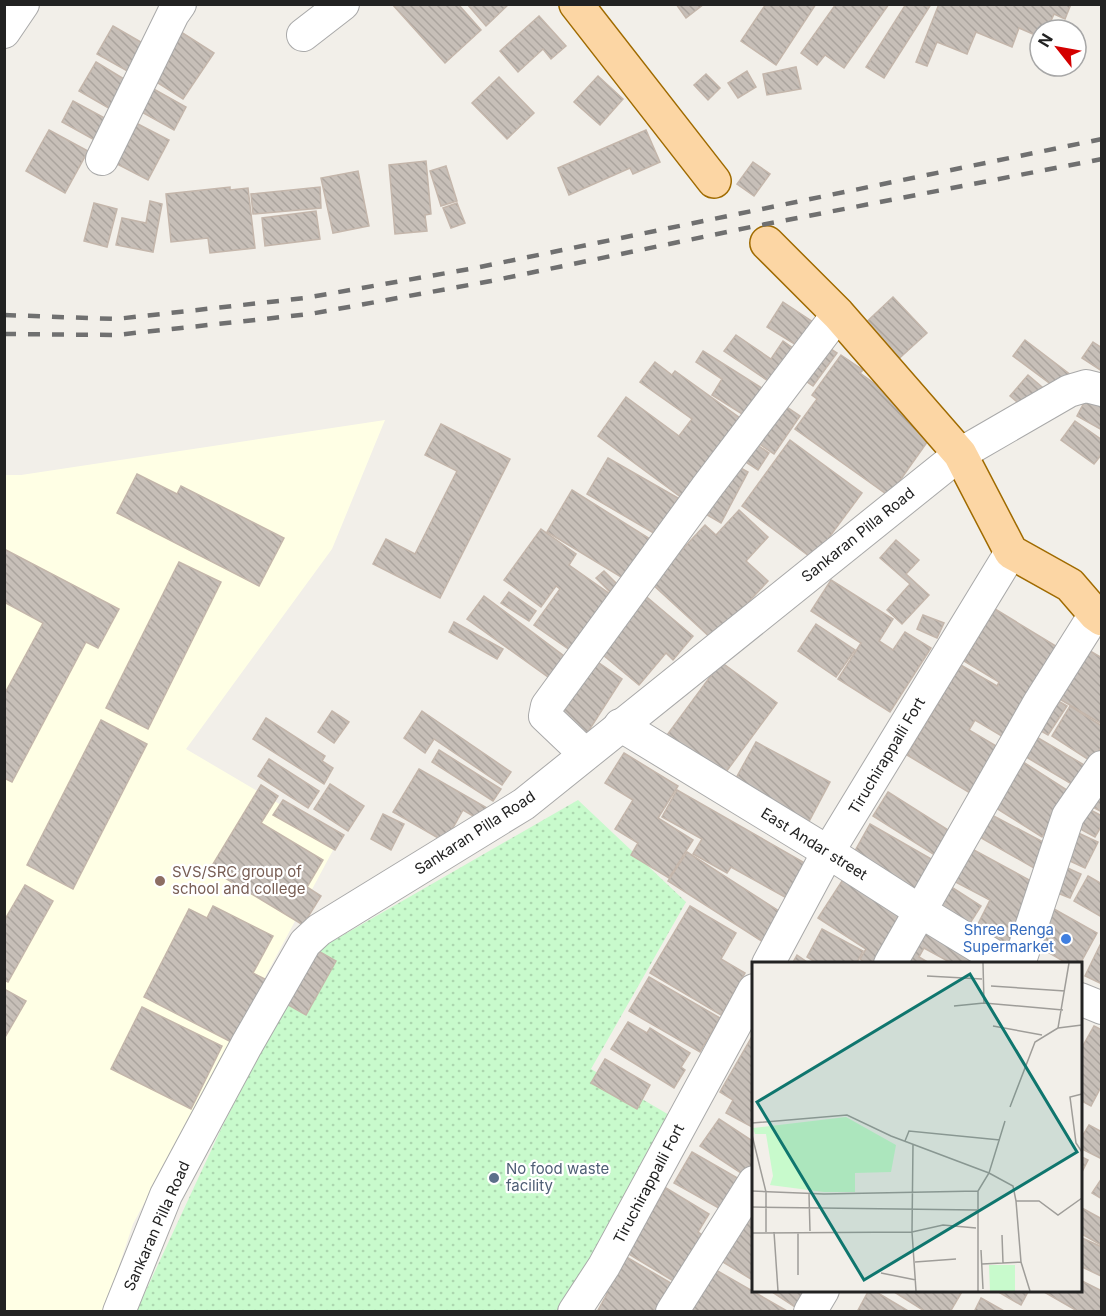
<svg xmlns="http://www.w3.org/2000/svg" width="1106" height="1316" font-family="Inter,sans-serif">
<defs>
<pattern id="park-dots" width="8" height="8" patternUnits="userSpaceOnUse" patternTransform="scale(1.5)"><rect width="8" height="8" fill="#c8facc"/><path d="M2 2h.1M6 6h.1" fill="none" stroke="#acd6af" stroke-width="1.8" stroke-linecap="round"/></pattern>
<pattern id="building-back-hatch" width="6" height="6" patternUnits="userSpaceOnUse" patternTransform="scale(1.5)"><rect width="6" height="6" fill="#c7bfb8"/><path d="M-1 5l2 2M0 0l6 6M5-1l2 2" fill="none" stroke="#aba49e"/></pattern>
</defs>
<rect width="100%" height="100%" fill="#f2efe9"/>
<!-- education -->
<path fill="#ffffe5" d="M385,420L332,549L186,749L339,839L133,1224L104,1311L5,1312V475H21Z"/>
<!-- park -->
<path fill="url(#park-dots)" d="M578,800L686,902L591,1069L676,1119L558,1311L136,1312L222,1127L312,953Z"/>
<!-- building -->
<g fill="url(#building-back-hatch)" stroke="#c4b6ab" stroke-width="1.5">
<path d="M392,4H458L481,30L445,63Z"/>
<path d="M467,4H509L486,26Z"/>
<path d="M676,4H704L686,18Z"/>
<path d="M766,4H816L776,65L741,41Z"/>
<path d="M836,4H889L844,68L825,55L817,65L801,53Z"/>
<path d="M906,4L930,6L884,78L866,67Z"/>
<path d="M939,4H1071L1065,19L1054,14L1047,30H1040V37L1019,28L1012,47L976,32L967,54L937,42L927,66L916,62Z"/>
<path d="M539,16L566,46L551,59L543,49L518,72L500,51Z"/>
<path d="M113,26L153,49L138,77L97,54Z"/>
<path d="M181,32L214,53L183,99L155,81L171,57L166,54Z"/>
<path d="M96,62L129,82L112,110L79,91Z"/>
<path d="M796,67L801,89L767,95L763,74Z"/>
<path d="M747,71L756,87L738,98L728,83Z"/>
<path d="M706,74L720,88L708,100L694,85Z"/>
<path d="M598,76L623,99L600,125L574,102Z"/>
<path d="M499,77L534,113L507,139L472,103Z"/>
<path d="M150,87L186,107L174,130L138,110Z"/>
<path d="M73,101L112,122L100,143L62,122Z"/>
<path d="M136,123L169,140L148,180L115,163Z"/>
<path d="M49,130L88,151L65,193L26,171Z"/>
<path d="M646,130L660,162L633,174L630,168L569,195L558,168Z"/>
<path d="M426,161L431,214L425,215L427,231L395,234L389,165Z"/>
<path d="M753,162L770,174L754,196L737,184Z"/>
<path d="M446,166L457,201L441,206L430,171Z"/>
<path d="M358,171L369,226L333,233L321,178Z"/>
<path d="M230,187V190L248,188L255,248L210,253L208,238L171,242L166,194Z"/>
<path d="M320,187L321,208L253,214L251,194Z"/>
<path d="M150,201L162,204L153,252L116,245L122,218L146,223Z"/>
<path d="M94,203L117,209L107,247L84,241Z"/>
<path d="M457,203L465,223L451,228L443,208Z"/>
<path d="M316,211L320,239L265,246L262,218Z"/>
<path d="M893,297L927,333L892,365L859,329Z"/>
<path d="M783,302L816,324L801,348L767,327Z"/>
<path d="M736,335L771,359L783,341L797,351L774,385L724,351Z"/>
<path d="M1025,340L1072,376L1060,391L1013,356Z"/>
<path d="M820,342L837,353L813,386L797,375Z"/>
<path d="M1093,342L1102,348V371L1082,358Z"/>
<path d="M703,351L768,392L750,419L712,395L722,379L696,362Z"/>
<path d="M841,355L863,370L860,373L901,403L930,438L889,496L795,429L817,399L812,395Z"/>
<path d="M655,362L672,375L675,371L740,418L682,498L598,436L626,397L679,436L692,419L640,382Z"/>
<path d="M1028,375L1048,392L1030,413L1010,396Z"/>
<path d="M1088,395L1102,403V430L1077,416Z"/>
<path d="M778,401L800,416L774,454L752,439Z"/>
<path d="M1075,421L1102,440V454L1094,464L1061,440Z"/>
<path d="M441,424L510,459L440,598L373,564L386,539L415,554L457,471L425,455Z"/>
<path d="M750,440L769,453L758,470L738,457Z"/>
<path d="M790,440L862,493L813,559L742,506Z"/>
<path d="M608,458L678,498L657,535L587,494Z"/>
<path d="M730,462L748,472L721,523L702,512Z"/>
<path d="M137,474L177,494L181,486L284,538L259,586L117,513Z"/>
<path d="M572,490L650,539L626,580L547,532Z"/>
<path d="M739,510L768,537L746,561L768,581L713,640L651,583L705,525L716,535Z"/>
<path d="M541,529L576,554L569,565L610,594L574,653L534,625L560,589L556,586L541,607L504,580Z"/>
<path d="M896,540L919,560L906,574L929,595L902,624L887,610L910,584L880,558Z"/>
<path d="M4,549L119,609L98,648L86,642L12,782L4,778V695L43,623L4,602Z"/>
<path d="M179,562L221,582L148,729L106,708Z"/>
<path d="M604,571L618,585L610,592L596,578Z"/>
<path d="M831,580L893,619L879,641L893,650L905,632L931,648L890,712L838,679L861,643L811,611Z"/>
<path d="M509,592L536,611L529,621L501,603Z"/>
<path d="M642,593L693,636L673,660L666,653L639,685L597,650Z"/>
<path d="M484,596L564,656L548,677L467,619Z"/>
<path d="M995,609L1064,651L1010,741L975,720L969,730L1008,753L980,799L907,755L961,665L997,686L999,682L964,661Z"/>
<path d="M923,615L944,623L937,638L917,629Z"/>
<path d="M454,622L503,649L497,659L449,632Z"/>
<path d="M816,624L855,650L836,677L798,651Z"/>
<path d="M1085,648L1102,658V724L1056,697Z"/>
<path d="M592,658L622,679L586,735L555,714Z"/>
<path d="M721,662L777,703L723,776L667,735Z"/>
<path d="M1053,698L1067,706L1048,735L1034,727Z"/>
<path d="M1070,706L1102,726V746L1092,762L1052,736Z"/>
<path d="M332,711L349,722L334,743L318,732Z"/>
<path d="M422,711L511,772L502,785L434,739L425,753L404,738Z"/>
<path d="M266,718L325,756L322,761L333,768L324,784L253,739Z"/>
<path d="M101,720L147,744L73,889L27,865Z"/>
<path d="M1028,732L1091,769L1080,789L1016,751Z"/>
<path d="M756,742L830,782L805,829L730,789Z"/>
<path d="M439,750L501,789L493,801L432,762Z"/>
<path d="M624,753L678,786L658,818L693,840L669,878L631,855L638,843L615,829L633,800L605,783Z"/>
<path d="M1017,758L1070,792L1042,837L988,803Z"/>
<path d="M269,759L319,791L308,808L258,776Z"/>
<path d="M419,769L487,808L480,820L463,810L445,842L393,812Z"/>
<path d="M1102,775V812L1085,803Z"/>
<path d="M330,784L364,806L348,831L314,809Z"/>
<path d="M261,785L278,796L261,823L323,860L307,887L321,896L303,925L210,869Z"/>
<path d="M677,790L810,866L792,901L731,867L727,873L693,854L702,839L662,817Z"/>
<path d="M888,792L956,835L941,859L873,816Z"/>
<path d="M283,800L344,835L335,850L273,815Z"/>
<path d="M1081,805L1102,816V825L1095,837L1071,824Z"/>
<path d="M988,813L1047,844L1034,868L976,835Z"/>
<path d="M383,814L404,824L391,850L371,839Z"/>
<path d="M870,824L940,864L921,898L851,858Z"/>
<path d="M1074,831L1098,842L1085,868L1061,857Z"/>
<path d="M961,843L1044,888L1013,947L976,928L990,900L944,876Z"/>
<path d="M687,852L782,913L763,942L668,881Z"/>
<path d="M1061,865L1081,874L1070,898L1050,890Z"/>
<path d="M1088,876L1102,884V913L1100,916L1074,901Z"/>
<path d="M844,878L908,919L879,964H867L860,959L866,949L818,918Z"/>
<path d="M942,881L981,906L967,928L928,904Z"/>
<path d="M25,885L53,901L8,982L4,980V921Z"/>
<path d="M213,906L273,936L253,973L267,980L235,1044L144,997L189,909L207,918Z"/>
<path d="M690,906L736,933L721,959L745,973L721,1015L650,973Z"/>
<path d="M1054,909L1097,933L1080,964H1068L1034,944Z"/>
<path d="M916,920L992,964H953L924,948L919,957L931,964H893Z"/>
<path d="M822,929L863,951L856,964H818L807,957Z"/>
<path d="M1102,941V984L1085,976Z"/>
<path d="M313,948L336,961L306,1015L283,1002Z"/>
<path d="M797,955L810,964H792Z"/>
<path d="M649,977L720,1018L700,1052L629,1011Z"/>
<path d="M4,989L26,1001L4,1039Z"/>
<path d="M142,1007L222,1046L191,1109L111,1069Z"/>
<path d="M628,1022L647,1033L650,1028L690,1053L681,1067L685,1070L674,1088L611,1049Z"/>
<path d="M1094,1026L1102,1030V1085L1091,1106L1080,1100V1051Z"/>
<path d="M754,1033V1128L726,1113L733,1100L720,1092Z"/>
<path d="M605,1059L650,1085L637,1109L591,1083Z"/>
<path d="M719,1119L754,1142V1167L747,1177L700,1146Z"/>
<path d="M1089,1125L1102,1132V1159L1080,1148V1140Z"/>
<path d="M692,1152L741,1180L724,1211L674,1183Z"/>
<path d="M1080,1156L1088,1160L1080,1176Z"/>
<path d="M1102,1178V1199L1092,1193Z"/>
<path d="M666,1188L709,1214L698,1232L710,1240L680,1285L627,1253Z"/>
<path d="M754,1202V1281L718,1259Z"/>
<path d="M1080,1207L1102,1219L1101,1245L1080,1233Z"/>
<path d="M1082,1238L1102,1247L1101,1276L1080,1266Z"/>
<path d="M623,1255L681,1289L667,1312H597L607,1294L602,1291Z"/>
<path d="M709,1266L787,1311L786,1312H683Z"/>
<path d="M1080,1280L1102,1291V1312H1079L1044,1292L1045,1290H1080Z"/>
<path d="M769,1290H806L795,1307Z"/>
<path d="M869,1290H873L910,1312H857Z"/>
<path d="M891,1290H963L950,1312H926Z"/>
<path d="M995,1290H1029L1021,1305Z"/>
<path d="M981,1298L1006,1312H974Z"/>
</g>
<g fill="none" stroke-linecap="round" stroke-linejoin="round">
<defs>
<g id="minor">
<path d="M4,32L23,4"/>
<path d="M303,35L343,4"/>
<path d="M102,159L173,14L180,4"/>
<path d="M620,725L828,852L920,911L1007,964"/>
<path d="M585,754L545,716L547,706L707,487L838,314"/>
<path d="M768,964L828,852L1011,552"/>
<path d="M890,964L1039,703L1095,614"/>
<path d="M1019,964L1068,816L1102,767"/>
<path d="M1080,999L1102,1008"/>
<path d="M119,1312L166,1195L246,1046L305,943L319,930L524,804L960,454L1069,391L1086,386L1102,390"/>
<path d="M574,1312L604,1266L754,990"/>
<path d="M672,1312L754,1182"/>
<path d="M810,1312L823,1290"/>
</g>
<g id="major">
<path d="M576,4L714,181"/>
<path d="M767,243L838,314L960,454L1011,552L1070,585L1095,614L1102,619"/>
</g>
</defs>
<!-- minor casing -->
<use href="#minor" stroke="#a9a9a9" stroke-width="34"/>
<!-- major casing -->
<use href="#major" stroke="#a06b00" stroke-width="36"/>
<!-- minor -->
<use href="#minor" stroke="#fff" stroke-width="32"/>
<!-- major -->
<use href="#major" stroke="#fcd6a4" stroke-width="33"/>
<!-- rail -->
<g stroke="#707070" stroke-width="4.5" stroke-dasharray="12 12" stroke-linecap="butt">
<path d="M4,315L116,319L305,298L475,268L1102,139"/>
<path d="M4,334L116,335L310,314L491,281L751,227L1102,159"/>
</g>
</g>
<!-- markers -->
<circle fill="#8d6e63" stroke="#fff" stroke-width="2" cx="160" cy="881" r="6"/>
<circle fill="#3f7fe0" stroke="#fff" stroke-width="2" cx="1066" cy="939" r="6"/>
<circle fill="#5c6f8a" stroke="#fff" stroke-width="2" cx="494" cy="1178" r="6"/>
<g text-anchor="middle" stroke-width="4.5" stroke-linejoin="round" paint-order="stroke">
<!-- street labels -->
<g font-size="15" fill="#222" stroke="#fff">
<text transform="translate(858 535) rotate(-39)" y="5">Sankaran Pilla Road</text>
<text transform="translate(887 756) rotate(-59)" y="5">Tiruchirappalli Fort</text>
<text transform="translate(475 833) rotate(-33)" y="5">Sankaran Pilla Road</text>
<text transform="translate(814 844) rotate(32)" y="5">East Andar street</text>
<text transform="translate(649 1184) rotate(-62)" y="5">Tiruchirappalli Fort</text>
<text transform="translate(157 1226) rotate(-66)" y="5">Sankaran Pilla Road</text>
</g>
<!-- education labels -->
<g font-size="15" fill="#785e54" stroke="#fff" text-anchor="start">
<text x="172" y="877">SVS/SRC group of<tspan x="172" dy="17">school and college</tspan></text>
</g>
<!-- shop labels -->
<g font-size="15" fill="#366cbe" stroke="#fff" text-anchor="end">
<text x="1054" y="935">Shree Renga<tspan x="1054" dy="17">Supermarket</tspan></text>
</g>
<!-- service labels -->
<g font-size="15" fill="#4e5e75" stroke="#fff" text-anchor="start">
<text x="506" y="1174">No food waste<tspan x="506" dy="17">facility</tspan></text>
</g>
</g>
<!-- overview -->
<g transform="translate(752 962)">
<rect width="330" height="330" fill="#f2efe9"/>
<path d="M94,155L144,183L139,210L103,211V230H72L18,223L21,214L14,172H3L1,166ZM237,303H263V329H238Z" fill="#c8facc"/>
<path fill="none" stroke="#9f9d99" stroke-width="1.5" d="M231,1L232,41M175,14L230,17M239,24L313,29M202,44L232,41L311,48M241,64L290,73M306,66L330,63M330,132L318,135L324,181L330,190M258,145L283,80L306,66L317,1M0,161L95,153L139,174L237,211L261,224L264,239H287L306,253L330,236M0,173L14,230V270M153,179L157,169L248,178M161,182L160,270L164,329M0,229L72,232L226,229M57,232L58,269M264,239L269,300L278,329M0,245L225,248M22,270L26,329M46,270V313M0,271L160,270L191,263L224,266M250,273L251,301M229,288L231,327M163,300L204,297M230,302L269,300M129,311L164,318M226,329V229L237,211L253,159"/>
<path fill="#0f766e" fill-opacity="0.15" stroke="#0f766e" stroke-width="3" d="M218,12L325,190L112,318L5,140Z"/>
<rect width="330" height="330" fill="none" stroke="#222" stroke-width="3"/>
</g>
<!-- border -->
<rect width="1106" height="1316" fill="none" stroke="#222222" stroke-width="12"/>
<!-- north arrow -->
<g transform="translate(1058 48) rotate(301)"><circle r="28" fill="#ffffff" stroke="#a7a7a7" stroke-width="1.5"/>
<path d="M0-4.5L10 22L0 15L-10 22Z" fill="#d40000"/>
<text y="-9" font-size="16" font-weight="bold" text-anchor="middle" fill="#222222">N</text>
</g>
</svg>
